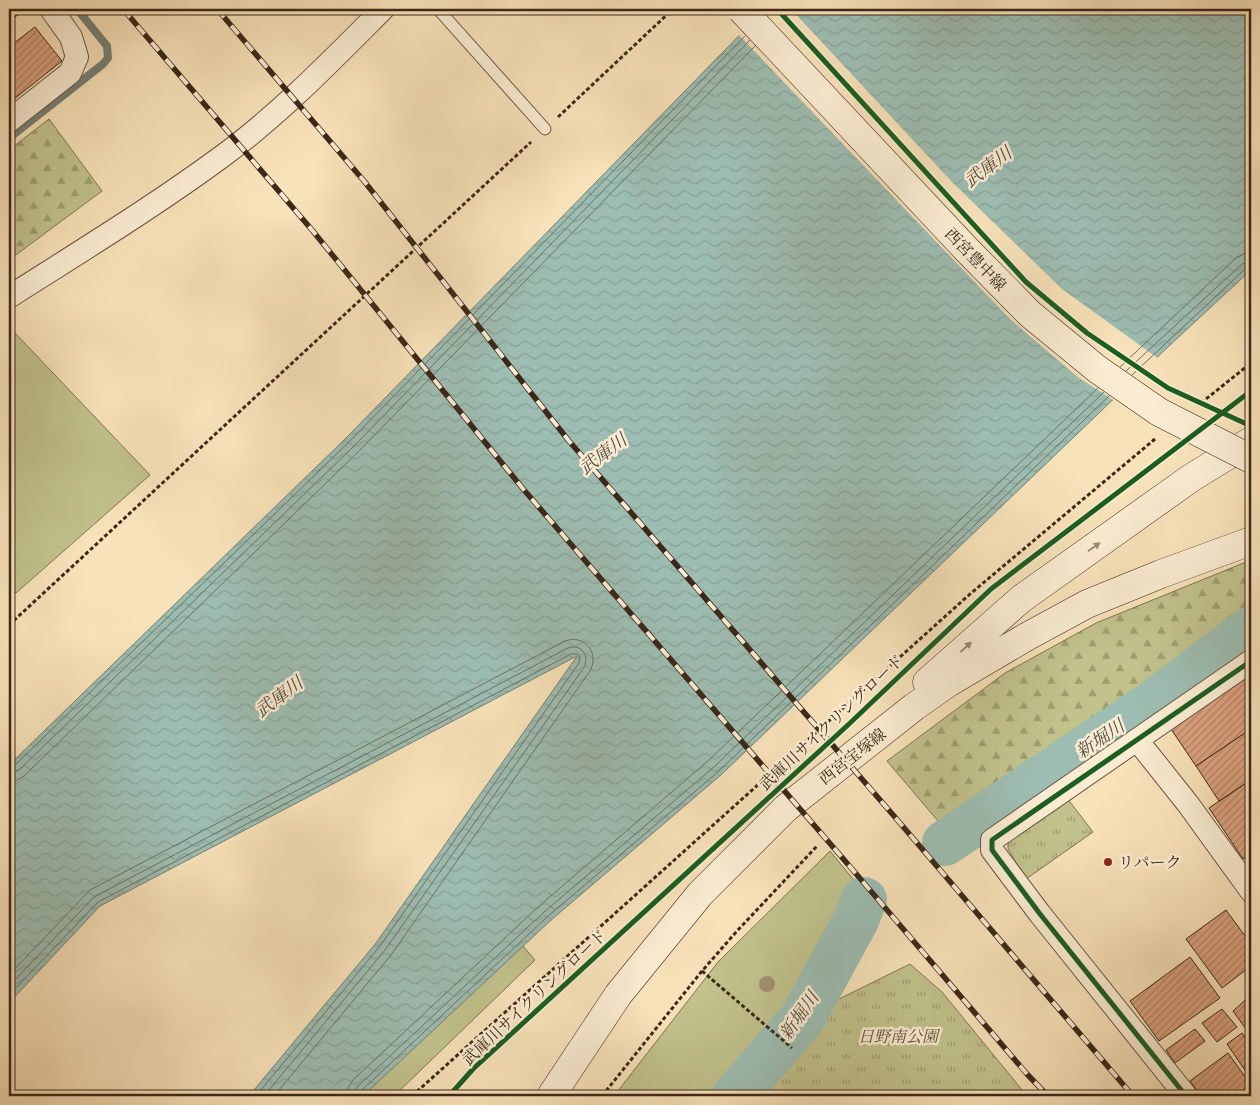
<svg xmlns="http://www.w3.org/2000/svg" width="1260" height="1105" font-family="Cardo,'Noto Serif JP',serif">
<defs>
<pattern id="forest-firs" width="22" height="20" patternUnits="userSpaceOnUse" patternTransform="scale(1.25)"><rect width="22" height="20" fill="#c1c28c"/><path d="M5 1l3.5 6h-7zM16 11l3.5 6h-7z" fill="#9e9e72"/></pattern>
<pattern id="park-tufts" width="24" height="20" patternUnits="userSpaceOnUse" patternTransform="scale(1.25)"><rect width="24" height="20" fill="#c1c28c"/><path d="M3 7l-1-3M5 7V3M7 7l1-3M15 17l-1-3M17 17v-4M19 17l1-3" fill="none" stroke="#9e9e72"/></pattern>
<pattern id="water-waves" width="16" height="10" patternUnits="userSpaceOnUse" patternTransform="scale(1.25)"><rect width="16" height="10" fill="#9dbdb2"/><path d="M0 5q4-4 8 0t8 0" fill="none" stroke="#88a298"/></pattern>
<pattern id="building-hatch" width="6" height="6" patternUnits="userSpaceOnUse" patternTransform="scale(1.25)"><rect width="6" height="6" fill="#daa17d"/><path d="M-1 1l2-2M0 6l6-6M5 7l2-2" fill="none" stroke="#b28366"/></pattern>
</defs>
<rect width="100%" height="100%" fill="#f8e2b9"/>
<filter id="stains"><feTurbulence type="fractalNoise" baseFrequency=".004" numOctaves="4"/><feColorMatrix values="0 0 0 0 .2 0 0 0 0 .09 0 0 0 0 .02 0 0 0 .5 -.17"/></filter>
<radialGradient id="worn" r=".72"><stop offset=".6" stop-color="#630" stop-opacity="0"/><stop offset="1" stop-color="#630" stop-opacity=".3"/></radialGradient>
<!-- grass -->
<g fill="#c1c28c" stroke="#7e7553">
<path d="M15,333L150,475L16,593L9,585V338Z"/>
<path d="M830,851L862,890L801,986L716,1096H614L718,962Z"/>
<path d="M523,946L535,960L394,1096H352Z"/>
</g>
<!-- forest -->
<g fill="url(#forest-firs)" stroke="#7e7553">
<path d="M49,119L102,191L9,260V150Z"/>
<path d="M1251,560V617L1087,739L949,834L887,761L1005,673L1096,623Z"/>
</g>
<!-- park -->
<g fill="url(#park-tufts)" stroke="#7e7553">
<path d="M1067,798L1093,832L1026,879L1008,849V841Z"/>
<path d="M910,964L942,992L1027,1096H755L768,1075L833,1002Z"/>
</g>
<!-- water -->
<path fill="url(#water-waves)" stroke="#768175" d="M765,9H1251V270L1170,345L722,774L550,921L363,1096H249L376,943L577,656L100,906L9,1003V765L345,439Z"/>
<!-- pier -->
<path fill="#f8e2b9" d="M761,9H791L952,182L1062,289L1159,359L1115,401L1079,378L1010,319L737,33Z"/>
<g fill="none" stroke-linecap="round" stroke-linejoin="round">
<!-- shore -->
<g stroke="#6c7266" stroke-width="1">
<path d="M1120,367L1237,257L1244,254L1251,253"/>
<path d="M1126,371L1242,264L1251,260"/>
<path d="M1132,375L1246,268L1251,267"/>
<path d="M9,768L14,766L349,442L745,36"/>
<path d="M9,774L19,770L353,447L750,40"/>
<path d="M9,782L17,780L24,776L358,452L755,46"/>
<path d="M9,975L90,890L565,641C584,634 600,652 590,671L391,955L274,1096"/>
<path d="M9,986L94,897L568,648C577,645 584,649 586,658L585,666L385,950L264,1096"/>
<path d="M9,995L98,902L571,654H578L580,658L579,663L380,946L256,1096"/>
<path d="M346,1096L348,1088L353,1080L538,907L709,760L1098,388"/>
<path d="M354,1096L355,1090L358,1086L543,913L715,766L1104,392"/>
<path d="M360,1096L362,1090L547,917L719,771L1109,396"/>
</g>
<!-- stream -->
<path stroke="#768175" stroke-width="8" d="M9,138L103,64L108,58L107,46L77,9"/>
<!-- river -->
<g stroke="#9dbdb2" stroke-width="46">
<path d="M945,843L1152,704L1251,629"/>
<path d="M735,1096L802,1019L856,920L864,900"/>
</g>
</g>
<!-- building -->
<g fill="url(#building-hatch)" stroke="#3b281a">
<path d="M9,9H26L15,17Z"/>
<path d="M35,27L62,61L9,103V47Z"/>
<path d="M1251,675V729L1196,766L1171,729Z"/>
<path d="M1251,729V780L1219,801L1196,766Z"/>
<path d="M1251,780V853L1243,859L1209,808Z"/>
<path d="M1226,910L1251,944V966L1222,988L1186,939Z"/>
<path d="M1190,957L1220,998L1159,1041L1130,1001Z"/>
<path d="M1251,995V1036L1233,1011Z"/>
<path d="M1222,1009L1237,1027L1217,1042L1202,1023Z"/>
<path d="M1195,1029L1205,1041L1175,1063L1166,1050Z"/>
<path d="M1242,1033L1251,1047V1079L1227,1044Z"/>
<path d="M1228,1053L1251,1085L1236,1096H1201L1190,1081Z"/>
</g>
<g fill="none" stroke-linecap="round" stroke-linejoin="round">
<defs>
<path id="lane" d="M438,9L545,129"/>
<g id="street">
<path d="M9,121L70,73L77,57L71,37L51,9"/>
<path d="M9,297C81,251 155,206 224,155C282,112 332,60 383,9"/>
<path d="M1137,740L1188,804L1251,891"/>
<path d="M1186,1096L1040,914L992,850V840L1251,661"/>
</g>
<g id="secondary">
<path d="M927,682L1021,599L1191,478L1251,441"/>
<path d="M551,1096L618,995L700,894L786,808L914,707L948,683L1028,636L1087,604L1161,574L1251,541"/>
</g>
</defs>
<!-- lane casing -->
<use href="#lane" stroke="#6a5642" stroke-width="13"/>
<!-- street casing -->
<use href="#street" stroke="#6a5642" stroke-width="24"/>
<!-- secondary casing -->
<use href="#secondary" stroke="#3b281a" stroke-width="29"/>
<!-- path -->
<g stroke="#3b281a" stroke-width="3" stroke-dasharray="4 2.5" stroke-linecap="butt">
<path d="M558,117L673,9"/>
<path d="M1201,403L1251,363"/>
<path d="M9,625L531,142"/>
<path d="M702,971L792,1048"/>
<path d="M412,1096L970,594L1155,439"/>
<path d="M602,1096L702,971L737,931L818,845"/>
</g>
<!-- lane -->
<use href="#lane" stroke="#faecd2" stroke-width="11"/>
<!-- street -->
<use href="#street" stroke="#faecd2" stroke-width="22"/>
<!-- secondary -->
<use href="#secondary" stroke="#faecd2" stroke-width="28"/>
<defs>
<g id="rail">
<path d="M123,9L312,230L524,490L846,862L1027,1074L1048,1096"/>
<path d="M217,9L364,181L569,441L894,816L1133,1096"/>
</g>
</defs>
<!-- rail casing -->
<use href="#rail" stroke="#3b281a" stroke-width="5.5"/>
<!-- rail -->
<use href="#rail" stroke="#faecd2" stroke-width="4" stroke-dasharray="11" stroke-linecap="butt"/>
<defs>
<path id="secondary-bridge" d="M741,9L968,251L1030,314L1097,369L1159,412L1251,459"/>
</defs>
<!-- secondary-bridge casing -->
<use href="#secondary-bridge" stroke="#3b281a" stroke-width="29" stroke-linecap="butt"/>
<!-- secondary-bridge -->
<use href="#secondary-bridge" stroke="#faecd2" stroke-width="28"/>
<defs>
<g id="cycleway">
<path d="M777,9L1026,282L1087,333L1168,388L1251,426"/>
<path d="M449,1096L473,1069L849,724L991,589L1251,391"/>
<path d="M1186,1096L1040,914L992,850V840L1251,661"/>
</g>
</defs>
<!-- cycleway casing -->
<use href="#cycleway" stroke="#faecd2" stroke-width="8"/>
<!-- cycleway -->
<use href="#cycleway" stroke="#1b5e20" stroke-width="5"/>
</g>
<!-- trees -->
<circle fill="#a29171" cx="767" cy="984" r="8"/>
<!-- one-way arrows -->
<defs><path id="oneway-solid" d="M-6-.8H1V-3.2L6.5 0L1 3.2V.8H-6Z" transform="scale(1.25)"/></defs>
<g fill="#9a8a76">
<use href="#oneway-solid" transform="translate(1094 547) rotate(-35)"/>
<use href="#oneway-solid" transform="translate(966 647) rotate(-42)"/>
</g>
<!-- markers -->
<circle fill="#8f2418" stroke="#faecd2" stroke-width="2" cx="1108" cy="862" r="5"/>
<g text-anchor="middle" stroke-width="5" stroke-linejoin="round" paint-order="stroke">
<!-- street labels -->
<g font-size="16" fill="#3b281a" stroke="#faecd2">
<text transform="translate(976 259) rotate(46)" y="6">西宮豊中線</text>
<text transform="translate(831 722) rotate(-43)" y="6">武庫川サイクリングロード</text>
<text transform="translate(852 756) rotate(-38)" y="6">西宮宝塚線</text>
<text transform="translate(534 997) rotate(-43)" y="6">武庫川サイクリングロード</text>
</g>
<!-- poi labels -->
<g font-size="16" fill="#3b281a" stroke="#faecd2" text-anchor="start">
<text x="1118" y="868">リパーク</text>
</g>
<!-- park labels -->
<g font-size="16" font-style="italic" fill="#5c4e36" stroke="#faecd2">
<text x="898" y="1042">日野南公園</text>
</g>
<!-- water labels -->
<g font-size="18" font-style="italic" fill="#544d40" stroke="#faecd2">
<text transform="translate(988 167) rotate(-37)" y="6">武庫川</text>
<text transform="translate(603 454) rotate(-37)" y="6">武庫川</text>
<text transform="translate(279 697) rotate(-37)" y="6">武庫川</text>
<text transform="translate(1100 739) rotate(-34)" y="6">新堀川</text>
<text transform="translate(799 1016) rotate(-55)" y="6">新堀川</text>
</g>
</g>
<!-- margin -->
<rect width="1260" height="1105" fill="none" stroke="#f8e2b9" stroke-width="30"/>
<rect x="10" y="10" width="1240" height="1085" fill="none" stroke="#3b281a" stroke-width="2.5"/>
<rect x="15" y="15" width="1230" height="1075" fill="none" stroke="#3b281a"/>
<rect width="100%" height="100%" filter="url(#stains)"/>
<rect width="100%" height="100%" fill="url(#worn)"/>
</svg>
